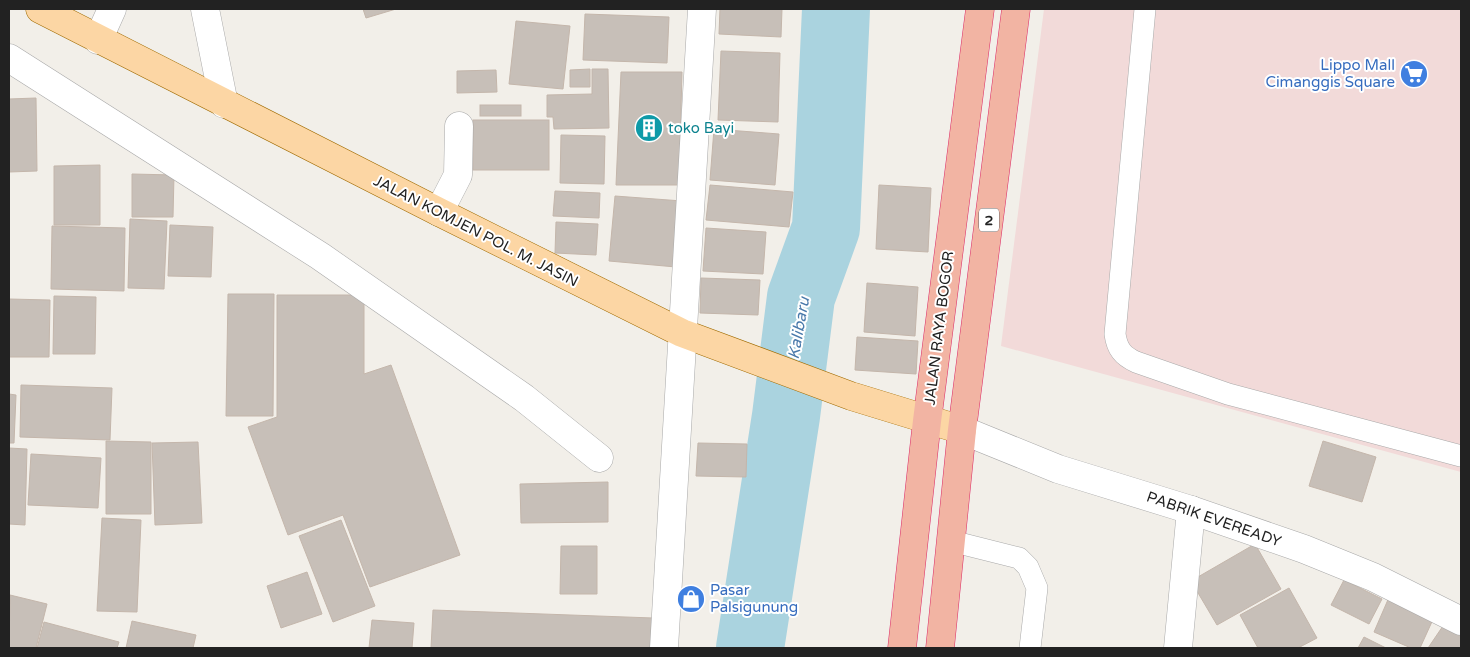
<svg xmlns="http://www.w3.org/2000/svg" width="1470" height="657" font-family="'Varela Round',sans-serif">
<rect width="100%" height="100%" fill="#f2efe9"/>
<!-- commercial -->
<path fill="#f2dad9" d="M1044,9H1461V472L1001,346Z"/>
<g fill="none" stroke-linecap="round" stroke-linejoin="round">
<!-- river -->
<path stroke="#aad3df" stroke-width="68" d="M750,648L786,416L801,297L826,228L836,9"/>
</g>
<!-- building -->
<g fill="#c7bfb8" stroke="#c4b6ab">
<path d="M363,9H396L366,18Z"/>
<path d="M720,9H782L781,37L719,34Z"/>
<path d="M585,14L669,17L667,63L583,60Z"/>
<path d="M516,21L570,26L563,89L509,84Z"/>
<path d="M721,51L780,53L778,122L718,120Z"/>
<path d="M590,69V87H570V70Z"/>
<path d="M592,69H608L609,128L554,129L553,117H547V95L592,94Z"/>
<path d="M496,70L497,92L457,93V71Z"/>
<path d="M621,72H682L679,185H616Z"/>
<path d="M36,98L37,171L9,172V99Z"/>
<rect x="480" y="105" width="41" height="11"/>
<rect x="473" y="120" width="76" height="50"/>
<path d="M714,129L779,134L775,185L710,180Z"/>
<path d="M561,135L605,136L604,184L560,183Z"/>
<path d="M100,165V225H54V166Z"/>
<path d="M132,174L174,175L173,217H132Z"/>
<path d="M710,185L793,192L789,227L706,220Z"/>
<path d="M879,185L931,188L928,252L876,249Z"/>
<path d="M555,191L600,193L599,218L553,216Z"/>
<path d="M615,196L682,201L676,267L609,261Z"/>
<path d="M130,219L167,221L164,289L128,288Z"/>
<path d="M556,222L598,224L596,255L555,253Z"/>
<path d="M170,225L213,227L211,277L168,276Z"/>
<path d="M52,226L125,228L124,291L51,289Z"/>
<path d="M706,228L766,232L763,274L703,271Z"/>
<path d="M701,278L760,280L758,315L700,313Z"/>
<path d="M867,283L918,287L915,336L864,332Z"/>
<path d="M228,294H274L273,416H226Z"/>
<path d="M277,295H364V374L391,365L460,555L370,587L343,515L288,535L248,427L277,417Z"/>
<path d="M54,296L96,297L95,354H53Z"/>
<path d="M9,299L50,300L49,357H9Z"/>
<path d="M857,337L918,341L916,374L855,370Z"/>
<path d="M21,385L112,388L110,440L20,437Z"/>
<path d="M9,394L16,395L14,443H9Z"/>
<path d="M106,441L151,442V514H106Z"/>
<path d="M1323,441L1376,457L1362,502L1309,486Z"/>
<path d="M198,442L202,523L155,525L152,443Z"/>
<path d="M698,443L747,444L746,477L696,476Z"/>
<path d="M9,448L27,449L25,525L9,524Z"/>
<path d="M31,454L101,458L98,508L28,505Z"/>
<path d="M608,482V522L521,523L520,484Z"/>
<path d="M102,518L141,520L137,612L97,611Z"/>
<path d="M341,520L375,606L333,622L299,536Z"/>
<path d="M1255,544L1281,589L1217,625L1191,581Z"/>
<path d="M561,546H597V594H560Z"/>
<path d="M307,572L322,614L281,628L267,586Z"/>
<path d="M1344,580L1382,599L1369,624L1331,605Z"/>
<path d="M1289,588L1317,638L1298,648H1258L1240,615Z"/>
<path d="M10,595L47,604L36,648H9Z"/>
<path d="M1390,595L1435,615L1420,648H1411L1374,632Z"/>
<path d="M433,610L653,618L651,648H431Z"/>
<path d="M372,620L414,623L412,648H369Z"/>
<path d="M132,621L196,635L193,648H126Z"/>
<path d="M44,622L119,642L117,648H37Z"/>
<path d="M1445,623L1461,634V648H1428Z"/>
<path d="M1364,637L1386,648H1358Z"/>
</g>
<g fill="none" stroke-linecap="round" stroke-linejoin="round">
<defs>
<g id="service">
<path d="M1145,9L1115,334C1117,349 1123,356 1136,362L1228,394L1461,456"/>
<path d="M951,541L1019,558L1028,567L1037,588L1030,648"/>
</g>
<g id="minor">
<path d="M205,9L224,104"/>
<path d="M98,40L112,9"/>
<path d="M9,58L320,256L524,398L599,458"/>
<path d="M439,212L458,175L459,126"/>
<path d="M962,430L1058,469L1191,510L1304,549L1373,577L1461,621"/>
<path d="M664,648L702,9"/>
<path d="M1178,648L1191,510"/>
</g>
<path id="primary" d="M40,9L439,212L682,333L851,396L962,430"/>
<g id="trunk">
<path d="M902,648L927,421L980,9"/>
<path d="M940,648L962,430L1016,9"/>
</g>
</defs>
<!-- service casing -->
<use href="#service" stroke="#a9a9a9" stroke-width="22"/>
<!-- minor casing -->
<use href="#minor" stroke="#a9a9a9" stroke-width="29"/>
<!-- primary casing -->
<use href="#primary" stroke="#a06b00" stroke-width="29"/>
<!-- trunk casing -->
<use href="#trunk" stroke="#dc2a67" stroke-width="29"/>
<!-- service -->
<use href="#service" stroke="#fff" stroke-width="21"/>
<!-- minor -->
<use href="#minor" stroke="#fff" stroke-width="28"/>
<!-- primary -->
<use href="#primary" stroke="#fcd6a4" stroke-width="28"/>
<!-- trunk -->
<use href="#trunk" stroke="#f2b4a3" stroke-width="28"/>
</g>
<!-- icons -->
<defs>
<symbol id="supermarket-disc" viewBox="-11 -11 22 22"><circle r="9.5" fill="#3f7fe0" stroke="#fff"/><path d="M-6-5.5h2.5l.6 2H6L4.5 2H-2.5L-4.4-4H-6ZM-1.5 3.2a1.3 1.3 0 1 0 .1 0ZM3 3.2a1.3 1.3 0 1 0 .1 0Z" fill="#fff"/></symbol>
<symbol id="building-disc" viewBox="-11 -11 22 22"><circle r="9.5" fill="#0f9aa8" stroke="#fff"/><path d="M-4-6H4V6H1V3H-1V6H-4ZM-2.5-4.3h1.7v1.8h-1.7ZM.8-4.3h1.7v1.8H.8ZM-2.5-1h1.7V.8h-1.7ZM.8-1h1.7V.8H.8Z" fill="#fff"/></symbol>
<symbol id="shop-disc" viewBox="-11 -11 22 22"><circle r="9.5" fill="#3f7fe0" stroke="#fff"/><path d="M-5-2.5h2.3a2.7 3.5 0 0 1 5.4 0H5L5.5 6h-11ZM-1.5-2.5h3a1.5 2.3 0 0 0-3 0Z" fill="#fff"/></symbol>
</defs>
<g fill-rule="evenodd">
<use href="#supermarket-disc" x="1398" y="58" width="32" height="32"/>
<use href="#building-disc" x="633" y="112" width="32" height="32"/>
<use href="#shop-disc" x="675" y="583" width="32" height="32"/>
</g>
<g text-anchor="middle" stroke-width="4" stroke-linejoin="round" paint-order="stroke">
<!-- shield labels -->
<rect fill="#fff" stroke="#646464" stroke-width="1" x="979" y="208.5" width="20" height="23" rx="4"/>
<g font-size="14" font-weight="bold" fill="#222">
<text x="989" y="225">2</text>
</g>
<!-- shop labels -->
<g font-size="15" fill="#366cbe" stroke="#fff" text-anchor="end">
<text x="1395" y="70">Lippo Mall<tspan x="1395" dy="17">Cimanggis Square</tspan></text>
<text x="710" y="595" text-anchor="start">Pasar<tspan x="710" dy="17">Palsigunung</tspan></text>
</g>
<!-- culture labels -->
<g font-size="15" fill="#0d838f" stroke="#fff" text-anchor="start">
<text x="668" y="133">toko Bayi</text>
</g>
<!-- street labels -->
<g font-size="15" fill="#222" stroke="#fff">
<text transform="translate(476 231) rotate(27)" y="5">JALAN KOMJEN POL. M. JASIN</text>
<text transform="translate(939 328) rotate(-83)" y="5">JALAN RAYA BOGOR</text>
<text transform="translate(1214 519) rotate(19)" y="5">PABRIK EVEREADY</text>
</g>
<!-- water labels -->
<g font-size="16" font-style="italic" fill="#4a7aab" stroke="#fff">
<text transform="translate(798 328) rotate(-80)" y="6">Kalibaru</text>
</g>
</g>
<!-- border -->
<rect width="1470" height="657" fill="none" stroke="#222222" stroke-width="20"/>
</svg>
